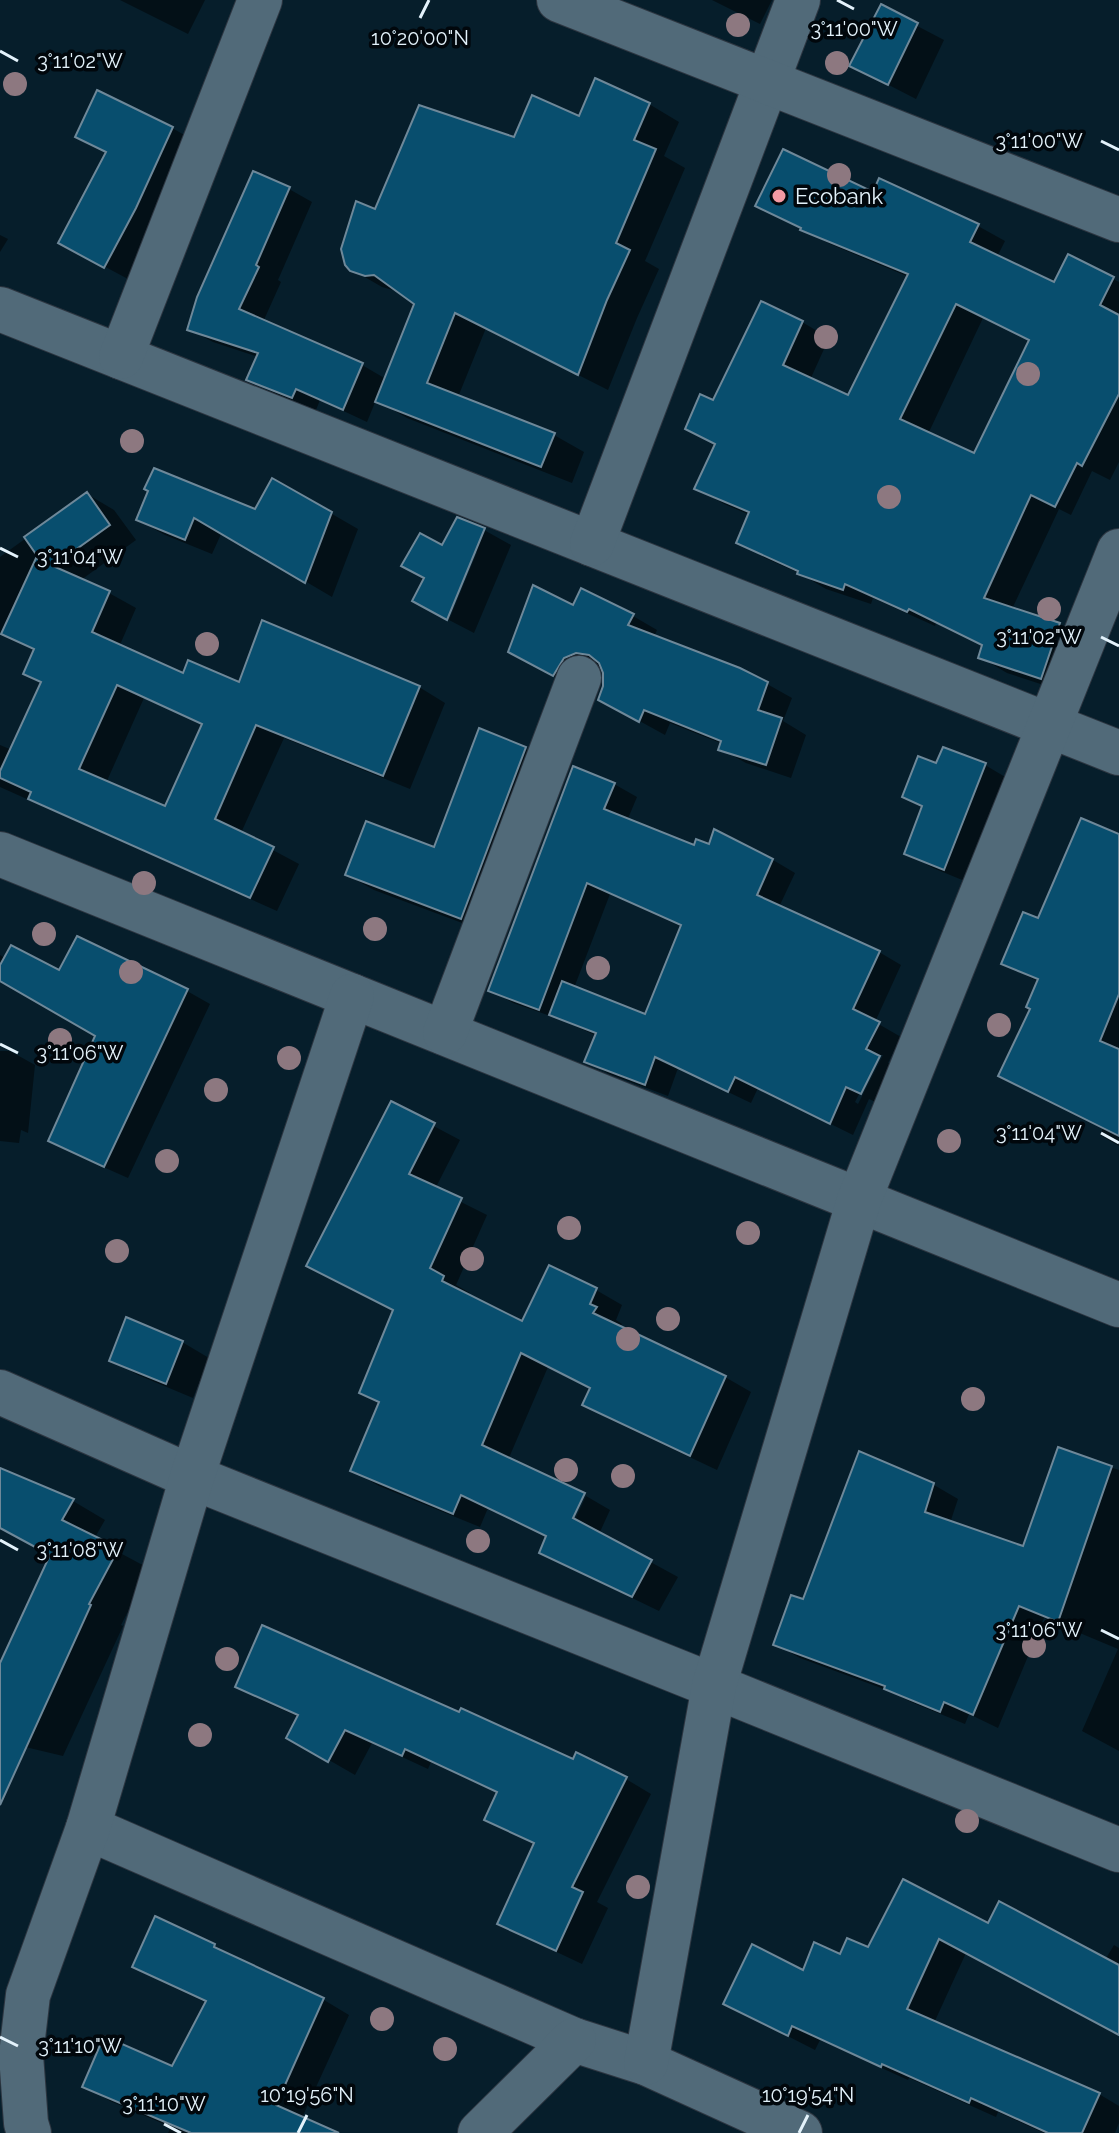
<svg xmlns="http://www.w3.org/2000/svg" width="1119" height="2133" font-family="Raleway,sans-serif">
<rect width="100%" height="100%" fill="#061e2b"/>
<!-- shadow -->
<g fill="#0007" fill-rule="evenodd">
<path d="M120,0H205L188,34Z"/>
<path d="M712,0H772L760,24Z"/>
<path d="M881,7L944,40L916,99L852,66Z"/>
<path d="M596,80L649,104L679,122L664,156L685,168L645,261L659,269L637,318L608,390L486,328L458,397L554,435L584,452L572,483L407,418L376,400L367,422L320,400L316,410L272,392L249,379L258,357L213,342L189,329L289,189L312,202L278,280L281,282L263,322L362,365L386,379L416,303L400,292L382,287L351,269L376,211L515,140L580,118Z"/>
<path d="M172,128L195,141L158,221L128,279L83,255L108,153L77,136Z"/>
<path d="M880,180L978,226L1005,241L997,257L1055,285L1069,257L1119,282V462L1110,480L1092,471L1071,515L1059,509L1012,609L1060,624L1087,640L1068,693L1007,673L980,657L983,646L936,623L935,626L873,598L871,604L826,589L799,573L765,558L738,542L750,515L724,504L697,488L716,445L688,429L714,403L802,322L829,338L810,380L849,398L909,277L830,244L758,205L874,194ZM983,318L1031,341L975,456L928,434Z"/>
<path d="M0,235L8,239L0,252Z"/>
<path d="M273,480L358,529L332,597L222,532L212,554L165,535L138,520L255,511Z"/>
<path d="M87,494L114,510L136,540L81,580L109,593L136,608L119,647L184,676L241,684L419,687L445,703L410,789L284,738L241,833L299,864L277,911L0,787V745L12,750L43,683L36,651L0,635V557ZM144,698L203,725L166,809L106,783Z"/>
<path d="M484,530L511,545L474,633L449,620L477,552L443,548Z"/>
<path d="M574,607L633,616L657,630L654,637L767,684L792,698L783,721L806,735L791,778L746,763L721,749L723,744L670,723L665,735L625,713L605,686L602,666L589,672L579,689L535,666Z"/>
<path d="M480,731L525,749L552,764L489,933L374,890L347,875L435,850Z"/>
<path d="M937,765H985L1012,781L972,884L933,868L907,853L924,808L904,796Z"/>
<path d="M614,784L637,797L627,821L695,848L710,847L716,832L773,860L795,873L779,907L879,952L901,965L875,1022L901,1037L888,1063L902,1071L884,1106L869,1099L853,1135L758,1088L751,1103L678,1068L668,1096L609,1074L587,1061L597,1036L562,1020L513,1003L491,990ZM610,894L682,927L646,1016L574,988ZM879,1055H883L858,1104L855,1102Z"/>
<path d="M1119,836V1146L1100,1135L1103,1128L1032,1009L1039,982L1004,964L1039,921Z"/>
<path d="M0,955L6,959L60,973L187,991L210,1004L128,1178L74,1154L51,1140L98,1036L0,981Z"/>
<path d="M0,1051H10L35,1065L28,1133L21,1130L19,1143L0,1141Z"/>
<path d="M392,1104L460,1140L435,1189L487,1215L456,1285L470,1293L468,1296L522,1324L596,1290L622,1305L616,1320L622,1324L619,1328L725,1377L751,1392L717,1470L611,1420L585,1404L592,1389L548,1367L508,1460L567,1526L571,1528L586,1496L610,1510L599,1534L678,1577L659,1611L568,1567L541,1552L548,1537L488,1508L480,1527L379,1486L353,1471L381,1403L361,1392L395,1311Z"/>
<path d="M127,1320L182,1342L209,1358L193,1398L138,1375L111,1360Z"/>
<path d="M1059,1450L1119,1470V1751L1082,1731L1118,1649L1044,1618L998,1728L969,1714L965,1724L911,1702L892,1692L800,1658L775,1644L804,1602L860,1454L934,1485L958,1499L950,1523L1024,1549Z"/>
<path d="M0,1470L73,1501L105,1520L94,1539L150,1569L121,1625L123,1626L63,1756L0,1741V1668L52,1555L0,1527Z"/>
<path d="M237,1686L460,1715L574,1761L626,1779L651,1794L597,1902L608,1908L582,1964L525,1937L499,1923L535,1844L487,1819L498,1793L431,1762L428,1769L372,1743L355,1775L289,1737L299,1717L263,1701Z"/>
<path d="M988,1926L1105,1960L1114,1945L1119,1948V2034L966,1953L934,2023L1099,2094L1119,2106V2123L1115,2133H1044L998,2112L996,2117L909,2078L908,2080L820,2040L815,2050L725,2004L841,1957Z"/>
<path d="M214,1946L239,1961L324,2000L349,2015L301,2120L309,2133H168L171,2127L110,2101L85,2086L173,2068L207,2003L160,1981L134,1966Z"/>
</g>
<!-- building -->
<g fill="#084e6e" stroke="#6e8899" stroke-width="2" fill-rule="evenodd">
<path d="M881,4L918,23L888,85L849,66Z"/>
<path d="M595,78L650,103L634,140L656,149L616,243L630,250L607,300L578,375L455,313L427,383L555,433L541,467L375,402L414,304L374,275L365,276L350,271L345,265L341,249L356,201L375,209L419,105L514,137L532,95L579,116Z"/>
<path d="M97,90L173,127L136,208L104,268L58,243L106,152L75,137Z"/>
<path d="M783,149L873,192L879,178L979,224L970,242L1054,282L1068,254L1114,277L1100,305L1119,315V394L1082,466L1077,463L1055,507L1031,495L984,598L1060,623L1041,679L978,658L982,645L909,609L907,612L845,584L843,590L797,574L798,571L736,543L749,512L694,489L715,444L685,429L700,394L713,400L761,301L803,321L783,365L848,395L908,274L800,230L801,228L755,206ZM956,304L1029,340L974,453L900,419Z"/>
<path d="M253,171L290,187L256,265L259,267L239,309L363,363L343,410L296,389L292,398L246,380L258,353L187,330L197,297Z"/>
<path d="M154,468L255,509L272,478L332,512L305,583L194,518L185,540L136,520L148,491L144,489Z"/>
<path d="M87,492L110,525L53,566L110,591L92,632L183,673L188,660L239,682L262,620L420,686L383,776L256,725L215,819L274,847L250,898L28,799L31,792L0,778V771L41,682L23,674L34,649L1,634L36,558L40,560L24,537ZM117,685L202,724L165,806L79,769Z"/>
<path d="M457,517L485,528L447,620L412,601L424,578L401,566L420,533L442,545Z"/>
<path d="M533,585L573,605L581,588L634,614L628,625L740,668L768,682L758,710L782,718L766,765L718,750L721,741L644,710L639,722L598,700L603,686V673L599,663L589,655L576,653L564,658L553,676L508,652Z"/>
<path d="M479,728L526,747L461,919L345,875L366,821L434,847Z"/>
<path d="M943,747L986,763L944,870L904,854L922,806L902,797L918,756L936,763Z"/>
<path d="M573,766L615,783L604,809L694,845L696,839L709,844L714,829L773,859L757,895L880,951L853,1009L880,1022L866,1049L880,1056L861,1094L846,1087L830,1124L735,1077L728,1092L655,1057L645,1085L584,1062L596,1033L549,1015L562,981L645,1014L681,925L587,883L539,1010L488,991Z"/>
<path d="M1081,818L1119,834V994L1100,1041L1119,1049V1136L998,1076L1030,1009L1026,1007L1038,979L1001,964L1023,912L1038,918Z"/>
<path d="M77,936L188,989L104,1167L48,1141L95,1036L0,981V965L11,945L59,970Z"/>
<path d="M391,1101L435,1123L409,1174L462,1198L430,1268L444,1276L442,1281L522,1321L549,1265L597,1288L590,1304L597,1307L593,1313L726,1376L690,1456L582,1405L590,1388L521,1353L482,1445L585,1493L573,1518L652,1560L632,1597L539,1553L546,1536L461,1495L453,1514L350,1471L379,1402L359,1393L393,1310L306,1266Z"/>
<path d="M126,1317L183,1341L166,1384L109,1361Z"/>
<path d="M1058,1447L1112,1466L1058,1622L1019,1606L973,1715L944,1702L940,1712L884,1689L885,1686L773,1645L791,1595L803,1599L859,1451L934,1483L925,1512L1023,1546Z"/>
<path d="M0,1468L74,1499L62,1520L119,1548L89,1604L91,1605L0,1805V1663L50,1555L0,1528Z"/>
<path d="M262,1625L459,1712L461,1708L573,1759L576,1752L627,1777L572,1887L583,1892L556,1951L497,1924L534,1843L484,1820L497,1792L405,1749L402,1756L345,1730L328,1762L286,1738L298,1715L235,1687Z"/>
<path d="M903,1879L988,1923L999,1901L1119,1965V2035L939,1939L907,2009L1100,2093L1082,2133H1048L971,2098L969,2103L882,2064L881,2067L792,2026L788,2036L723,2004L752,1944L803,1970L814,1942L840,1954L847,1938L868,1947Z"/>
<path d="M155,1916L215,1944L214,1947L324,1998L276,2105L339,2133H191L82,2087L104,2036L172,2066L206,2001L132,1967Z"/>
</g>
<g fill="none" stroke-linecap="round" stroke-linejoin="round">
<defs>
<g id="minor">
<path d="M0,309L1119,753"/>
<path d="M121,357L260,0"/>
<path d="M592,544L798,0"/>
<path d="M0,854L1119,1305"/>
<path d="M445,1033L579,678"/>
<path d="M0,1392L192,1477L714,1686L1119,1850"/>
<path d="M88,1828L574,2040L646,2063L800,2133"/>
<path d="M646,2063L714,1686L859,1200L1119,551"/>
<path d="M29,2133L26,2123L21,2055L28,1995L88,1828L192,1477L352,996"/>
<path d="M480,2133L574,2040"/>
</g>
<path id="tertiary" d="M559,0L1119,220"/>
</defs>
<!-- minor casing -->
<use href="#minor" stroke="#2d3641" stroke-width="46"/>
<!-- tertiary casing -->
<use href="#tertiary" stroke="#2d3641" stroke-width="46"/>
<!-- minor -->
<use href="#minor" stroke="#516a79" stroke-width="44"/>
<!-- tertiary -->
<use href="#tertiary" stroke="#516a79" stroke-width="44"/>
</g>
<!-- trees -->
<g fill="#8d7880">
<circle cx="738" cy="25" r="12"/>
<circle cx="837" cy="63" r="12"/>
<circle cx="15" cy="84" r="12"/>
<circle cx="839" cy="175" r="12"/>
<circle cx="826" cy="337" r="12"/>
<circle cx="1028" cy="374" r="12"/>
<circle cx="132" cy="441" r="12"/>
<circle cx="889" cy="497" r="12"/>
<circle cx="1049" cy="609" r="12"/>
<circle cx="207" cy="644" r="12"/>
<circle cx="144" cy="883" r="12"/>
<circle cx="375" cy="929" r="12"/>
<circle cx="44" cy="934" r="12"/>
<circle cx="598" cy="968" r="12"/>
<circle cx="131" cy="972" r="12"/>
<circle cx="999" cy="1025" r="12"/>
<circle cx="60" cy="1040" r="12"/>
<circle cx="289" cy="1058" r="12"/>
<circle cx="216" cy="1090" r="12"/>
<circle cx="949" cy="1141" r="12"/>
<circle cx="167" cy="1161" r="12"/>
<circle cx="569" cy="1228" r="12"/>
<circle cx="748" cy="1233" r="12"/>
<circle cx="117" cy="1251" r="12"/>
<circle cx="472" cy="1259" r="12"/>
<circle cx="668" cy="1319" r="12"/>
<circle cx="628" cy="1339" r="12"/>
<circle cx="973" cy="1399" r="12"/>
<circle cx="566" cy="1470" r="12"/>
<circle cx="623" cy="1476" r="12"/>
<circle cx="478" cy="1541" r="12"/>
<circle cx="1034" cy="1646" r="12"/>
<circle cx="227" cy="1659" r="12"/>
<circle cx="200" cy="1735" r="12"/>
<circle cx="967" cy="1821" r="12"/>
<circle cx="638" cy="1887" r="12"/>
<circle cx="382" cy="2019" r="12"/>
<circle cx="445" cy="2049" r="12"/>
</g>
<!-- ticks -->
<path fill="none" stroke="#e3f2fb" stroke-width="3" d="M837,0L854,9M420,18L429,0M0,51L18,61M1101,141L1119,150M0,548L18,557M1101,637L1119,646M0,1044L18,1053M1101,1133L1119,1143M0,1540L18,1550M1101,1630L1119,1639M0,2037L18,2046M164,2124L181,2133M298,2133L307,2115M799,2133L808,2115"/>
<!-- markers -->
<circle fill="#f49aa4" stroke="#01070c" stroke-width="3" cx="779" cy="196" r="8"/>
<g text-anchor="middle" stroke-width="7" stroke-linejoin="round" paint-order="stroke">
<!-- poi labels -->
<g font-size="22" fill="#e3f2fb" stroke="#01070c" text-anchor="start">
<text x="795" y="204">Ecobank</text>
</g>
</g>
<g font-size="20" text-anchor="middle" fill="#e3f2fb" stroke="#01070c" stroke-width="7" stroke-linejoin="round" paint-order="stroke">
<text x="854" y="36">3°11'00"W</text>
<text x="420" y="45">10°20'00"N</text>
<text x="80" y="68">3°11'02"W</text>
<text x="1039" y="148">3°11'00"W</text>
<text x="80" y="564">3°11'04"W</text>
<text x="1039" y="644">3°11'02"W</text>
<text x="80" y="1060">3°11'06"W</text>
<text x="1039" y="1140">3°11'04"W</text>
<text x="80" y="1557">3°11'08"W</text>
<text x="1039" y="1637">3°11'06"W</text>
<text x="80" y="2053">3°11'10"W</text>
<text x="307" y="2102">10°19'56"N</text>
<text x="808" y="2102">10°19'54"N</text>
<text x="164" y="2111">3°11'10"W</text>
</g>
</svg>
